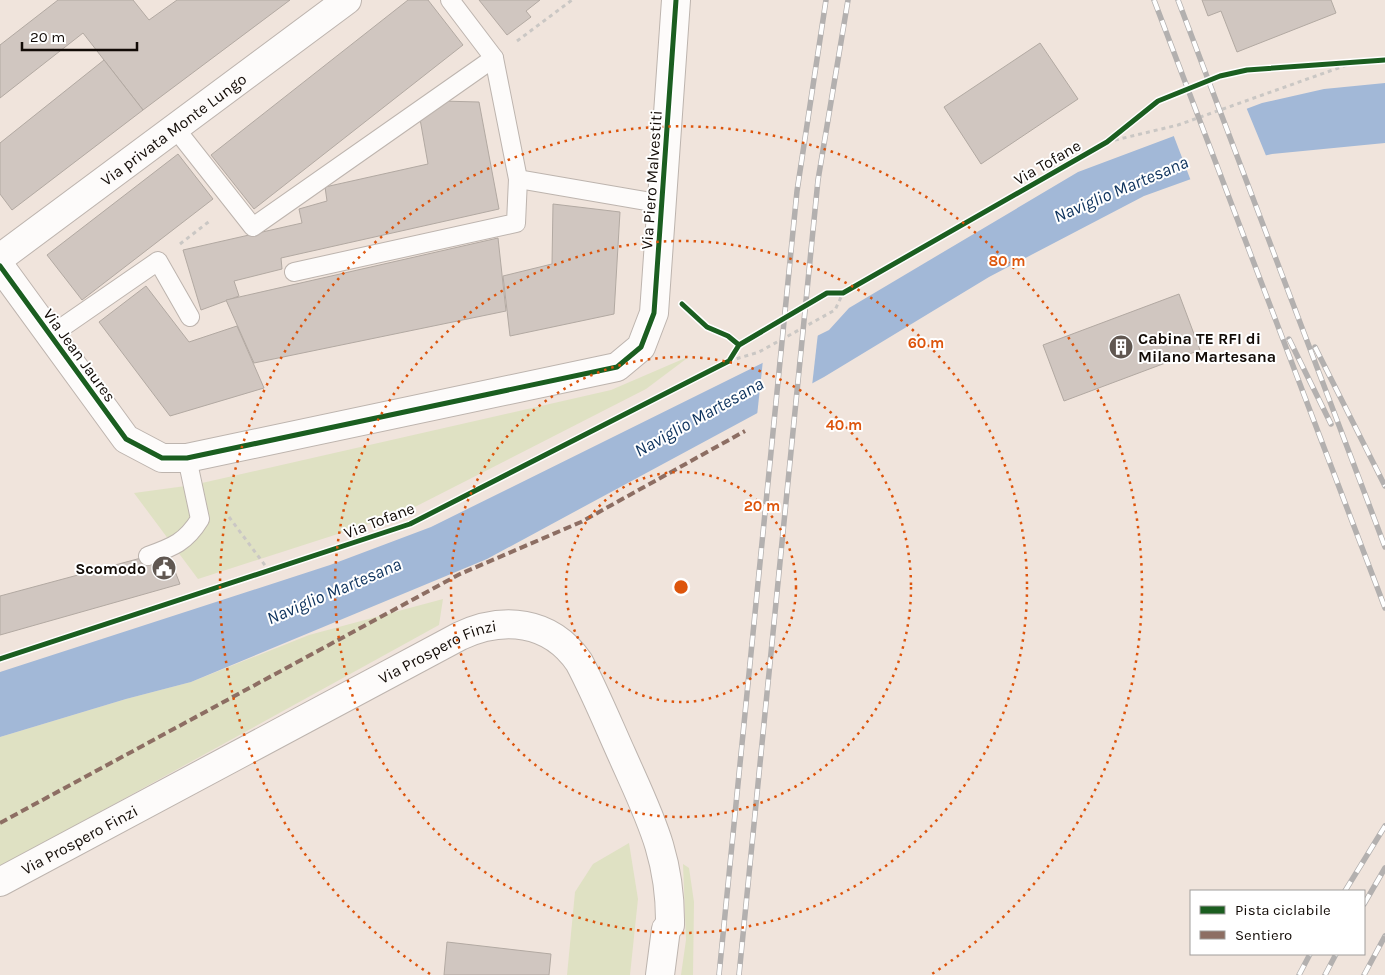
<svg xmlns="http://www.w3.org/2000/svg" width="1385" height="975" font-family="Karla,sans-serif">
<rect width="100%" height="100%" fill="#f0e4dc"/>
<!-- green -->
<g fill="#dfe1c3">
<path d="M690,356L646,389L403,513L198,579L134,493L193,485L611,390Z"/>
<path d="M443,599L439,625L0,867V737L126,699L191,682L309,635Z"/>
<path d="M629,843L638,899L630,975H567L575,892L593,864Z"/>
<path d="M683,864L689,868L694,902L693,975H681L686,940Z"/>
</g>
<!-- water -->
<path fill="#a2b8d7" d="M1385,83V143L1272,154L1241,161L1144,196L989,277L824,377L487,559L191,682L126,699L0,737V672L330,565L431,527L829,330L849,308L1078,172L1262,103L1324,89Z"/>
<!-- pier -->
<g fill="#f0e4dc">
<path d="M1246,107L1267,158L1242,163L1191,181L1173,134Z"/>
<path d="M818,333L812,386L757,416L763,360Z"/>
</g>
<!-- building -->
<g fill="#d0c6c0" stroke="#b2a9a2">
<path d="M58,0H133L149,20L177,0H290L143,110L83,33L0,98V45Z"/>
<path d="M408,0H428L463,45L254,209L211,155Z"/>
<path d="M479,0H540L526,11L531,17L507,35Z"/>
<path d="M1202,0H1331L1336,13L1237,52L1221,11L1208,16Z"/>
<path d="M1040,43L1078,99L981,164L944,107Z"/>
<path d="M104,60L143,110L12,210L0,194V143Z"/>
<path d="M441,101L479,102L499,209L281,258L282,269L234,281L239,296L201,310L183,250L302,223L299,209L327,201L325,187L428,164L420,119Z"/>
<path d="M178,154L213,199L82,300L47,255Z"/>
<path d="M553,204L620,212L614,314L510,336L503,276L552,264Z"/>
<path d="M498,238L506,311L254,363L226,300Z"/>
<path d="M146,286L189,342L237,326L264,388L170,416L99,322Z"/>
<path d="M1179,294L1200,350L1064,401L1043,345Z"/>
<path d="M167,551L180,584L0,635V596Z"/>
<path d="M447,942L551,954L549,975H444Z"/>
</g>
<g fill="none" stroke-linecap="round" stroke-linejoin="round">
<defs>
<g id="service">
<path d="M175,128L253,227L494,58"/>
<path d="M518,179L663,204"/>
<path d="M294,272L516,223L518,179L494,58L450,0"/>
<path d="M51,335L158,261L190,317"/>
<path d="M148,556C173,547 186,542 200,519L187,458"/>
</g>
<g id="minor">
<path id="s1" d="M0,258L347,0"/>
<path d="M0,266L126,439L162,458H187L617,367L641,347L654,313L676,0"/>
<path id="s2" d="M0,882L460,636C503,616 550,620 579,662C595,692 608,724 622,755C649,816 671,856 670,925L666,929L660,975"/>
</g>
</defs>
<!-- service casing -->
<use href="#service" stroke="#bdb4ae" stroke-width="20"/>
<!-- minor casing -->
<use href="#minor" stroke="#bdb4ae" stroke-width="30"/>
<!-- path -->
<g stroke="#cac7c4" stroke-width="3" stroke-dasharray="4 4" stroke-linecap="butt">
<path d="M517,41L572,0"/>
<path d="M1107,142L1178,125L1358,61"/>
<path d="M180,244L211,220"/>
<path d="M729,361L759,352L835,310L843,293"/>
<path d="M229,517L270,572"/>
</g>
<!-- service -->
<use href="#service" stroke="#fdfbfa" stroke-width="18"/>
<!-- minor -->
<use href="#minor" stroke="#fdfbfa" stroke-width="28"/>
<defs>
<g id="rail">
<path d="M1154,0L1385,608"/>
<path d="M1178,0L1385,547"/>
<path d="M1289,339L1331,424"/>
<path d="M1315,347L1385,486"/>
<path d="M1345,891L1385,826"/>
<path d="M1364,904L1385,868"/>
<path d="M719,975L797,191L826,0"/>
<path d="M739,975L818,180L848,0"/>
<path d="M1299,975L1310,954"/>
<path d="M1325,975L1336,954"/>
<path d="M1364,975L1385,936"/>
</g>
</defs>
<!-- rail casing -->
<use href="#rail" stroke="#b3b0af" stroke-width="5.5"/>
<!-- rail -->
<use href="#rail" stroke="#fff" stroke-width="4" stroke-dasharray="11" stroke-linecap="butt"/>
<!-- quiet -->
<path stroke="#8d6e63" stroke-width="4" stroke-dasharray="8 4" stroke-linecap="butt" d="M0,823L460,574L581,522L745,431"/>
<defs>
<g id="cycleway">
<path d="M0,266L126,439L162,458H187L617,367L641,347L654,313L676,0"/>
<path d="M682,304L707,327L728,336L739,345"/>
<path d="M0,659L410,524L729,361L739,345L827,293H843L1107,142L1158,101L1220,76L1247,70L1385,60"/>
</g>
</defs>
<!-- cycleway casing -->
<use href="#cycleway" stroke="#fff" stroke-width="8"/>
<!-- cycleway -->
<use href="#cycleway" stroke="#1b5e20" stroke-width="5"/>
</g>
<!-- distance rings -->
<g fill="none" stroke="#dd550c" stroke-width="2.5" stroke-dasharray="2.5 5">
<circle cx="681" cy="587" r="115"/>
<circle cx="681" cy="587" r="230"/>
<circle cx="681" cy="587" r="346"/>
<path d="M430 974A461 461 0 1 1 932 974"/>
</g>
<!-- icons -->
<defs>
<symbol id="building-disc" viewBox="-11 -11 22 22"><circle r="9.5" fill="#605751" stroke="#fff"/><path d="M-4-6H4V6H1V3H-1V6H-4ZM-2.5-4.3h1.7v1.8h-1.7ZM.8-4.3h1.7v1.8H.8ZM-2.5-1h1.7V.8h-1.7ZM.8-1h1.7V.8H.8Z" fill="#fff"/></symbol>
<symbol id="civic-disc" viewBox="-11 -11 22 22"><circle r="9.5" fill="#605751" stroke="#fff"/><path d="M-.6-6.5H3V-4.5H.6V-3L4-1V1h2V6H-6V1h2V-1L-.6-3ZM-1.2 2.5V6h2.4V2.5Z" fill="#fff"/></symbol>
</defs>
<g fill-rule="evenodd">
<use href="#building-disc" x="1107" y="333" width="28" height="28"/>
<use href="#civic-disc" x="150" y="554" width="28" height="28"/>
</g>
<g text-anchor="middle" stroke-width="4" stroke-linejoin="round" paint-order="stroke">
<!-- street labels -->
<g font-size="16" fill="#120b06" stroke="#fff">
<text dy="6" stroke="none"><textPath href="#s1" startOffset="216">Via privata Monte Lungo</textPath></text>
<text transform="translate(1047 162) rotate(-30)" y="6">Via Tofane</text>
<text transform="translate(651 180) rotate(-86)" y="6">Via Piero Malvestiti</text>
<text transform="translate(80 355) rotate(54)" y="6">Via Jean Jaures</text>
<text transform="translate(379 520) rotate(-21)" y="6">Via Tofane</text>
<text dy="6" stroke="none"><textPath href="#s2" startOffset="495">Via Prospero Finzi</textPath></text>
<text dy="6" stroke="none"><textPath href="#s2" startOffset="90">Via Prospero Finzi</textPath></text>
</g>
<!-- poi labels -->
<g font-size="16" font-weight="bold" fill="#120b06" stroke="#fff" text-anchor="start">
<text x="1138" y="344">Cabina TE RFI di<tspan x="1138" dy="18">Milano Martesana</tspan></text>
<text x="146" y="574" text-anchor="end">Scomodo</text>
</g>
<!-- water labels -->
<g font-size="18" font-style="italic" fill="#0c315c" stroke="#fff">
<text transform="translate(1121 189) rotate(-23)" y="6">Naviglio Martesana</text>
<text transform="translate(699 417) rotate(-29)" y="6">Naviglio Martesana</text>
<text transform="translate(334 591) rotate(-23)" y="6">Naviglio Martesana</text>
</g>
</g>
<circle cx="681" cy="587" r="8" fill="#dd550c" stroke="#fff" stroke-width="2.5"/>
<g font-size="15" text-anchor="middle" font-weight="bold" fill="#dd550c" stroke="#fff" stroke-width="4" stroke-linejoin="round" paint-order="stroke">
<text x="1007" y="266">80 m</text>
<text x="926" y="348">60 m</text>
<text x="844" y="430">40 m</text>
<text x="762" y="511">20 m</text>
</g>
<!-- legend -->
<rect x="1190" y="890" width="175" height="65" fill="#ffffff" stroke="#a09d9b"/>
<rect x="1200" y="906" width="25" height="8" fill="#1b5e20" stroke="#a09d9b"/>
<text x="1235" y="915" font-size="15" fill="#120b06">Pista ciclabile</text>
<rect x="1200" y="931" width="25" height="8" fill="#8d6e63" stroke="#a09d9b"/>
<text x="1235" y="940" font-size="15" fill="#120b06">Sentiero</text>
<!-- scale -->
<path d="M22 42v8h115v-8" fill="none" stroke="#120b06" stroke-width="2.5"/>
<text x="30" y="42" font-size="15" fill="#120b06" stroke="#ffffff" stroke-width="4" paint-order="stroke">20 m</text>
</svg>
